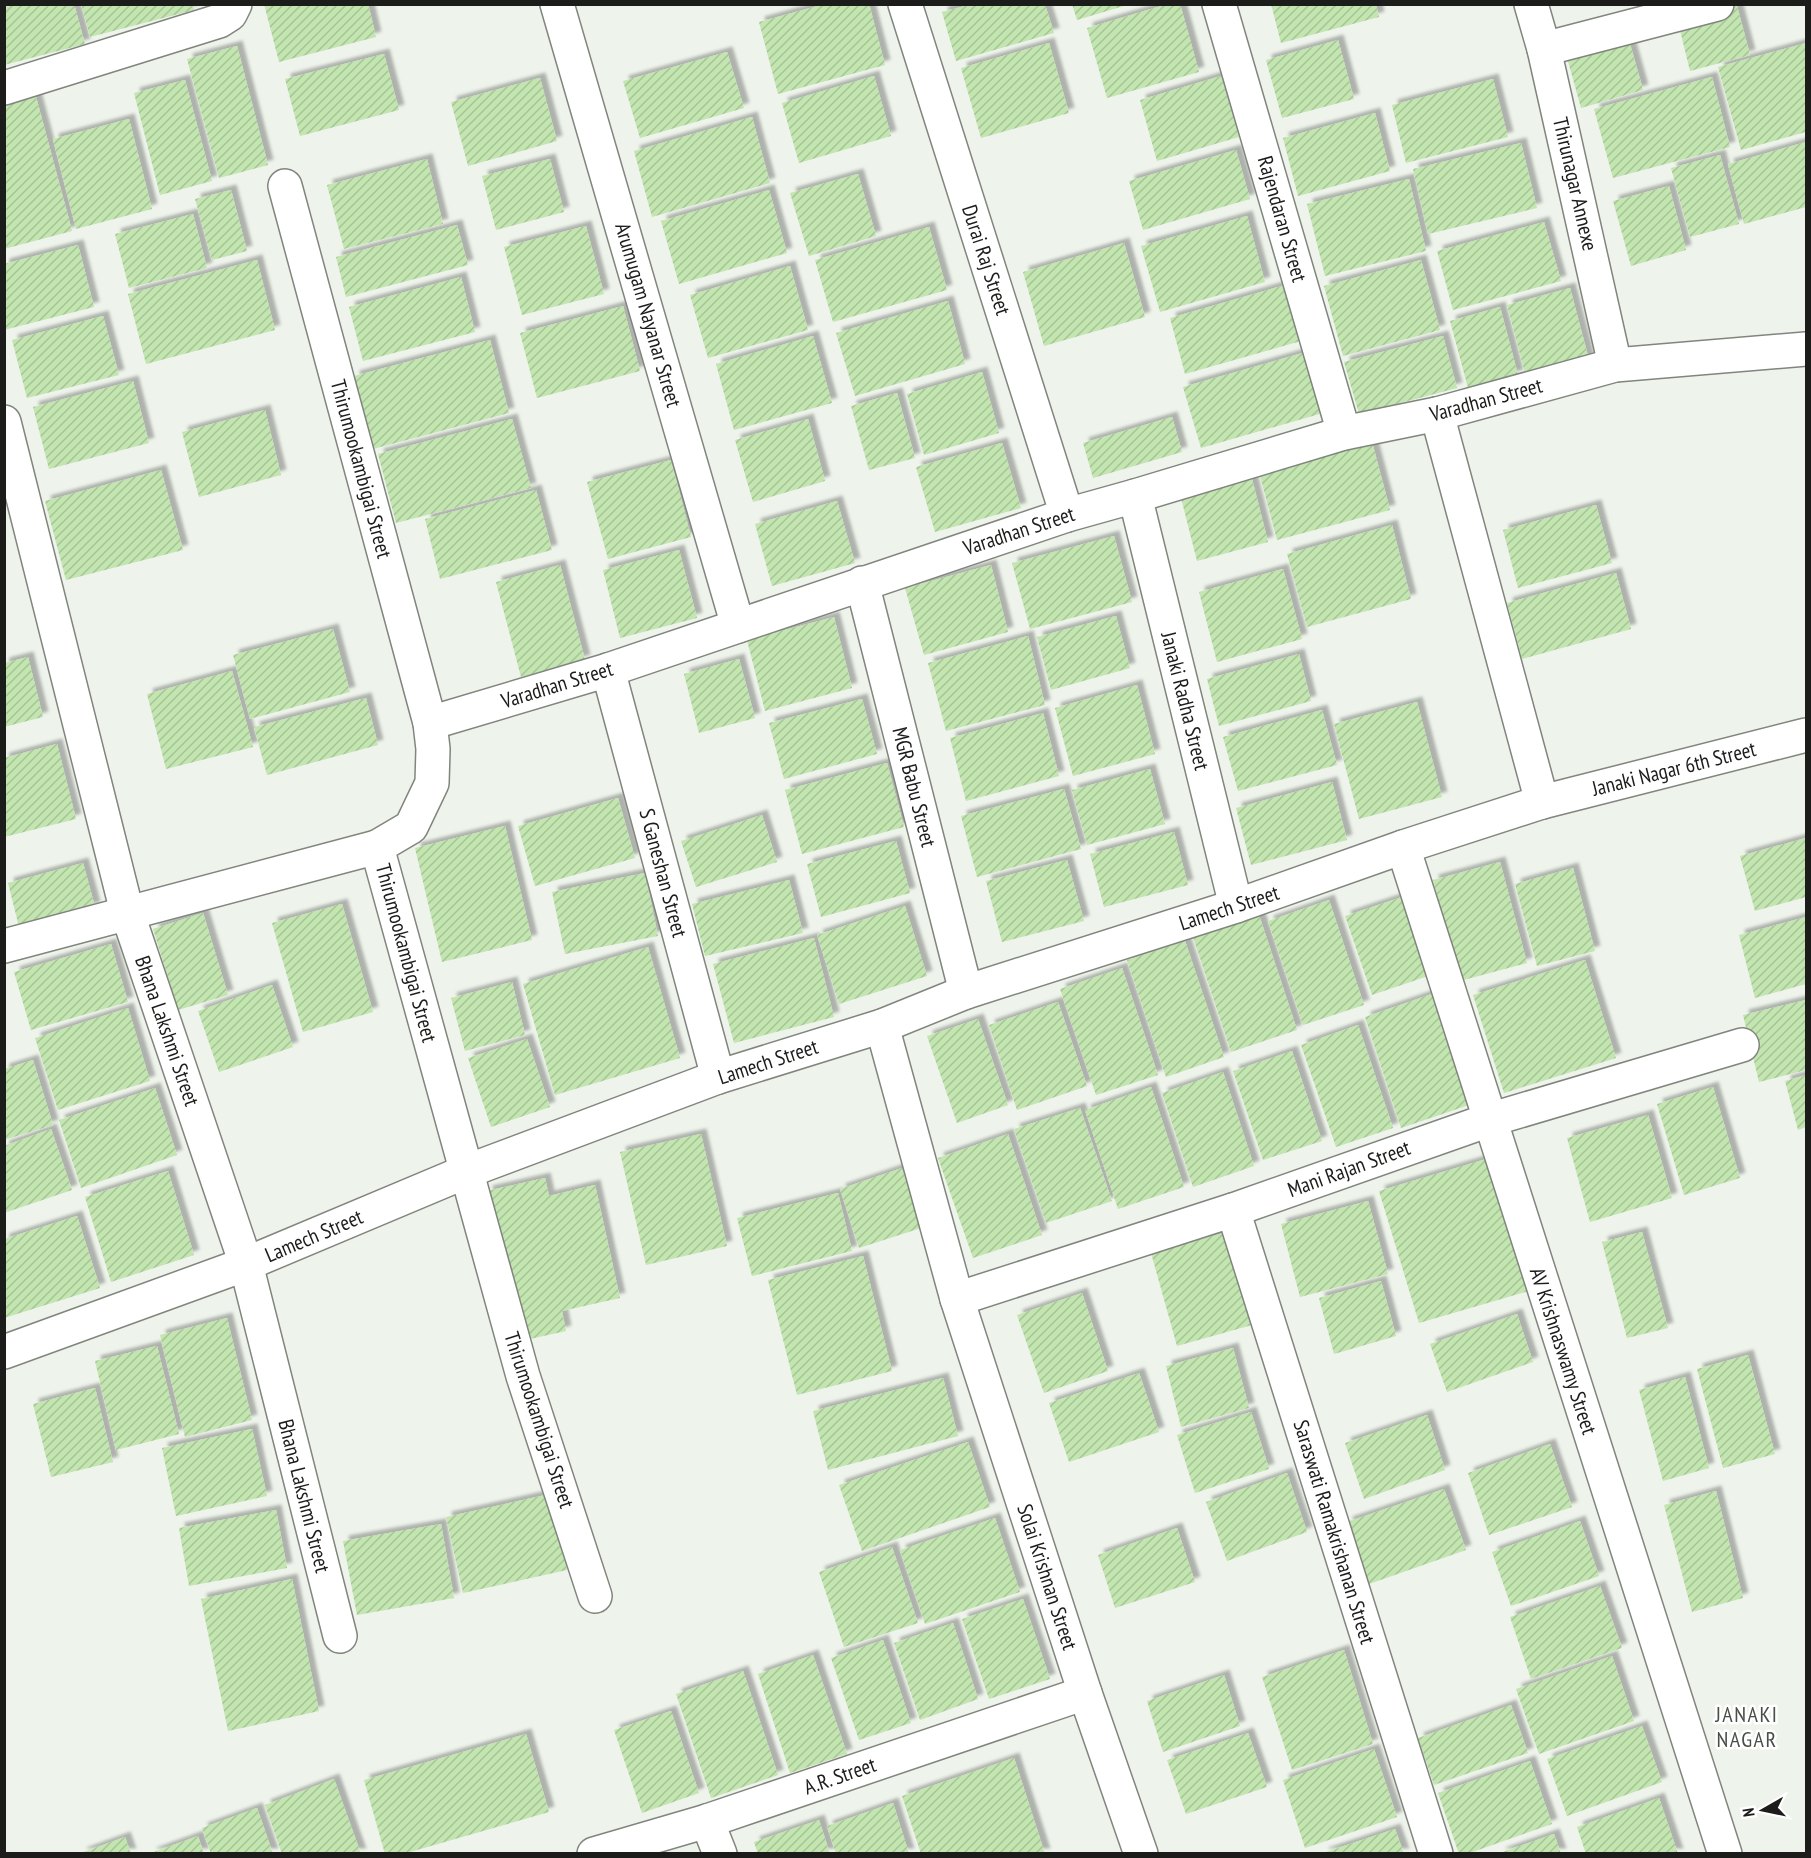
<svg xmlns="http://www.w3.org/2000/svg" width="1811" height="1858" font-family="'PT Sans Narrow',sans-serif">
<defs>
<pattern id="building-hatch" width="6" height="6" patternUnits="userSpaceOnUse" patternTransform="scale(1.5)"><rect width="6" height="6" fill="#c3e5b0"/><path d="M-1 1l2-2M0 6l6-6M5 7l2-2" fill="none" stroke="#a7c497"/></pattern>
<filter id="shadow"><feDropShadow dx="5.5" dy="-5.5" stdDeviation="1.5" flood-color="#0004"/></filter>
</defs>
<rect width="100%" height="100%" fill="#eef3eb"/>
<!-- building -->
<g fill="url(#building-hatch)" filter="url(#shadow)">
<path d="M4,4H74L85,44L4,65Z"/>
<path d="M81,4H193L194,10L90,37Z"/>
<path d="M264,4H368L376,37L279,62Z"/>
<path d="M825,4H869L885,65L778,94L759,22Z"/>
<path d="M1072,4H1127V5L1077,20Z"/>
<path d="M1168,4H1180L1199,72L1107,98L1087,28Z"/>
<path d="M1271,4H1376L1379,17L1281,43Z"/>
<path d="M969,5H1045L1054,33L956,61L942,12Z"/>
<path d="M1737,6L1750,55L1690,71L1678,22Z"/>
<path d="M1628,37L1643,90L1581,108L1566,54Z"/>
<path d="M1338,40L1354,99L1282,118L1266,60Z"/>
<path d="M1049,43L1069,113L981,138L961,68Z"/>
<path d="M1806,43V132L1741,150L1718,67Z"/>
<path d="M237,46L268,165L219,178L187,59Z"/>
<path d="M727,52L744,108L640,138L623,81Z"/>
<path d="M384,54L399,110L300,136L285,79Z"/>
<path d="M874,76L891,136L799,163L782,103Z"/>
<path d="M1221,76L1239,137L1157,161L1140,100Z"/>
<path d="M1712,77L1730,147L1613,178L1594,109Z"/>
<path d="M540,78L557,141L468,166L451,102Z"/>
<path d="M1493,79L1508,137L1406,163L1392,105Z"/>
<path d="M185,80L212,181L160,195L134,93Z"/>
<path d="M36,97L72,231L4,249V105Z"/>
<path d="M1375,113L1390,171L1298,196L1283,138Z"/>
<path d="M752,117L770,183L652,217L634,151Z"/>
<path d="M129,119L152,209L76,229L53,139Z"/>
<path d="M1806,142V207L1744,224L1728,164Z"/>
<path d="M1521,143L1537,208L1428,234L1413,169Z"/>
<path d="M1236,150L1250,199L1143,230L1129,181Z"/>
<path d="M1720,155L1739,224L1690,237L1671,168Z"/>
<path d="M427,159L443,224L344,249L327,185Z"/>
<path d="M550,159L564,212L496,230L482,176Z"/>
<path d="M858,174L876,236L809,256L790,193Z"/>
<path d="M1409,179L1426,251L1325,276L1307,204Z"/>
<path d="M1669,186L1686,250L1631,266L1613,201Z"/>
<path d="M231,190L247,251L212,260L195,199Z"/>
<path d="M769,190L787,253L679,284L661,221Z"/>
<path d="M193,214L207,268L129,288L115,234Z"/>
<path d="M1247,216L1265,282L1160,312L1141,246Z"/>
<path d="M1544,222L1561,281L1453,310L1437,251Z"/>
<path d="M457,225L468,265L346,297L336,257Z"/>
<path d="M586,226L604,294L522,315L504,247Z"/>
<path d="M929,227L947,290L833,322L815,260Z"/>
<path d="M1124,243L1145,317L1044,346L1023,272Z"/>
<path d="M78,245L94,307L4,330V264Z"/>
<path d="M257,260L275,330L146,364L128,294Z"/>
<path d="M1421,260L1440,330L1343,356L1324,286Z"/>
<path d="M790,266L808,330L708,358L690,295Z"/>
<path d="M461,277L475,332L363,361L349,307Z"/>
<path d="M1285,285L1301,341L1185,374L1170,318Z"/>
<path d="M1570,288L1589,360L1526,377L1507,305Z"/>
<path d="M948,301L965,364L855,396L836,333Z"/>
<path d="M623,306L640,371L537,398L520,333Z"/>
<path d="M1500,307L1518,375L1468,388L1450,321Z"/>
<path d="M103,316L119,375L27,398L12,340Z"/>
<path d="M813,336L832,403L734,430L716,364Z"/>
<path d="M1443,336L1457,388L1359,414L1344,362Z"/>
<path d="M490,340L509,413L373,449L354,376Z"/>
<path d="M1306,352L1323,413L1201,448L1183,387Z"/>
<path d="M982,372L999,433L924,455L907,394Z"/>
<path d="M133,381L149,443L49,469L33,407Z"/>
<path d="M897,393L915,458L869,470L851,406Z"/>
<path d="M265,410L281,475L199,497L182,432Z"/>
<path d="M1172,417L1182,452L1093,478L1083,443Z"/>
<path d="M512,419L531,488L396,523L378,454Z"/>
<path d="M808,419L825,481L753,502L735,440Z"/>
<path d="M1372,442L1390,510L1277,540L1259,472Z"/>
<path d="M1002,443L1021,508L935,532L916,467Z"/>
<path d="M671,460L691,537L608,559L587,482Z"/>
<path d="M161,470L183,550L66,580L45,501Z"/>
<path d="M1251,475L1268,542L1197,561L1180,494Z"/>
<path d="M536,490L552,550L440,579L425,519Z"/>
<path d="M837,501L855,563L772,586L755,524Z"/>
<path d="M1596,505L1612,563L1518,588L1503,530Z"/>
<path d="M1392,525L1411,599L1307,627L1287,554Z"/>
<path d="M1114,536L1132,602L1030,629L1012,563Z"/>
<path d="M679,550L697,618L620,638L603,570Z"/>
<path d="M560,565L585,660L521,677L496,582Z"/>
<path d="M991,565L1008,632L924,655L905,588Z"/>
<path d="M1283,569L1302,639L1217,662L1199,592Z"/>
<path d="M1616,573L1631,629L1522,659L1507,603Z"/>
<path d="M1116,616L1130,668L1051,690L1037,637Z"/>
<path d="M834,617L852,688L765,711L747,640Z"/>
<path d="M333,629L350,692L250,719L233,655Z"/>
<path d="M1028,636L1045,705L946,731L928,663Z"/>
<path d="M1299,654L1311,701L1219,726L1207,679Z"/>
<path d="M28,657L43,717L4,727V663Z"/>
<path d="M739,659L755,718L699,733L684,674Z"/>
<path d="M232,671L253,747L166,769L147,694Z"/>
<path d="M1137,685L1155,754L1073,776L1055,708Z"/>
<path d="M366,698L378,745L267,775L254,727Z"/>
<path d="M862,699L877,754L784,779L769,723Z"/>
<path d="M1417,702L1442,797L1359,819L1334,724Z"/>
<path d="M1322,710L1337,765L1238,791L1223,737Z"/>
<path d="M1043,713L1059,776L966,801L950,738Z"/>
<path d="M57,744L76,819L4,837V758Z"/>
<path d="M887,763L904,827L802,854L785,790Z"/>
<path d="M1150,769L1165,824L1087,845L1072,790Z"/>
<path d="M1332,782L1347,840L1251,865L1236,808Z"/>
<path d="M1064,789L1081,849L977,877L961,816Z"/>
<path d="M618,798L635,858L535,886L518,826Z"/>
<path d="M762,815L777,862L696,887L681,841Z"/>
<path d="M505,826L532,940L442,962L415,848Z"/>
<path d="M1174,832L1188,885L1104,907L1090,854Z"/>
<path d="M1806,838V897L1755,911L1740,856Z"/>
<path d="M896,841L910,893L821,917L807,864Z"/>
<path d="M1067,860L1084,921L1002,942L986,881Z"/>
<path d="M1500,862L1527,963L1460,981L1433,880Z"/>
<path d="M83,863L95,907L19,927L8,883Z"/>
<path d="M1573,868L1595,951L1537,966L1515,884Z"/>
<path d="M645,873L658,936L565,954L552,892Z"/>
<path d="M789,880L803,933L705,956L692,904Z"/>
<path d="M1405,896L1431,975L1372,995L1345,916Z"/>
<path d="M1329,900L1364,1005L1303,1025L1268,921Z"/>
<path d="M342,904L373,1012L303,1032L272,923Z"/>
<path d="M905,906L927,976L839,1004L817,935Z"/>
<path d="M203,913L228,995L178,1010L153,929Z"/>
<path d="M1259,915L1297,1030L1231,1052L1193,937Z"/>
<path d="M1806,917V984L1755,998L1739,935Z"/>
<path d="M814,938L834,1017L734,1043L713,964Z"/>
<path d="M1185,941L1224,1057L1166,1077L1127,960Z"/>
<path d="M111,944L128,1002L31,1030L14,972Z"/>
<path d="M648,947L680,1058L555,1095L523,984Z"/>
<path d="M1585,960L1616,1058L1504,1093L1473,995Z"/>
<path d="M1122,968L1158,1075L1096,1095L1060,989Z"/>
<path d="M512,982L525,1035L465,1051L451,998Z"/>
<path d="M272,985L293,1047L219,1072L198,1011Z"/>
<path d="M1432,994L1469,1105L1401,1128L1365,1017Z"/>
<path d="M1806,1000V1070L1759,1082L1743,1015Z"/>
<path d="M1058,1002L1087,1086L1017,1110L989,1025Z"/>
<path d="M128,1008L150,1081L58,1110L35,1038Z"/>
<path d="M978,1019L1008,1105L957,1123L927,1036Z"/>
<path d="M1358,1025L1393,1128L1336,1147L1301,1045Z"/>
<path d="M527,1039L550,1107L491,1127L468,1058Z"/>
<path d="M1292,1051L1322,1141L1263,1160L1233,1071Z"/>
<path d="M33,1060L53,1125L4,1140V1069Z"/>
<path d="M1223,1072L1254,1166L1193,1187L1162,1093Z"/>
<path d="M1806,1075V1127L1798,1130L1785,1081Z"/>
<path d="M1151,1087L1184,1187L1118,1209L1085,1110Z"/>
<path d="M1713,1087L1740,1178L1684,1195L1657,1104Z"/>
<path d="M155,1088L177,1155L81,1188L59,1120Z"/>
<path d="M1080,1108L1112,1201L1046,1223L1014,1129Z"/>
<path d="M1648,1115L1672,1198L1590,1222L1567,1138Z"/>
<path d="M51,1129L72,1190L4,1213V1146Z"/>
<path d="M701,1134L727,1246L646,1265L620,1152Z"/>
<path d="M1008,1134L1042,1235L973,1258L938,1158Z"/>
<path d="M1493,1157L1532,1290L1419,1323L1379,1191Z"/>
<path d="M902,1168L921,1228L859,1248L840,1189Z"/>
<path d="M168,1171L194,1255L111,1282L85,1197Z"/>
<path d="M545,1178L549,1196L595,1185L620,1298L562,1311L566,1331L521,1341L487,1191Z"/>
<path d="M838,1193L852,1251L752,1276L737,1218Z"/>
<path d="M1368,1201L1388,1274L1300,1297L1281,1224Z"/>
<path d="M77,1216L100,1288L4,1318V1239Z"/>
<path d="M1227,1232L1252,1325L1177,1346L1151,1253Z"/>
<path d="M1642,1232L1668,1328L1627,1338L1602,1242Z"/>
<path d="M863,1256L892,1371L797,1395L768,1280Z"/>
<path d="M1381,1281L1396,1336L1334,1354L1319,1298Z"/>
<path d="M1082,1293L1108,1371L1044,1393L1017,1315Z"/>
<path d="M1517,1314L1533,1362L1447,1392L1430,1344Z"/>
<path d="M227,1318L252,1420L185,1437L160,1335Z"/>
<path d="M157,1346L179,1434L116,1450L95,1361Z"/>
<path d="M1233,1348L1249,1408L1181,1427L1166,1366Z"/>
<path d="M1748,1355L1775,1454L1723,1468L1697,1369Z"/>
<path d="M1139,1373L1159,1432L1069,1462L1049,1403Z"/>
<path d="M1685,1377L1709,1468L1663,1481L1639,1390Z"/>
<path d="M943,1378L958,1436L828,1470L813,1411Z"/>
<path d="M95,1388L113,1462L51,1477L33,1404Z"/>
<path d="M1251,1412L1269,1469L1195,1493L1177,1435Z"/>
<path d="M1427,1415L1445,1470L1364,1499L1345,1443Z"/>
<path d="M252,1429L267,1496L176,1516L162,1448Z"/>
<path d="M968,1442L990,1507L862,1551L839,1485Z"/>
<path d="M1550,1444L1572,1507L1489,1535L1468,1473Z"/>
<path d="M1287,1473L1307,1532L1227,1561L1206,1502Z"/>
<path d="M1444,1489L1466,1550L1369,1584L1347,1522Z"/>
<path d="M1716,1491L1743,1598L1692,1612L1664,1505Z"/>
<path d="M550,1494L567,1570L463,1593L446,1517Z"/>
<path d="M276,1510L287,1568L189,1586L179,1528Z"/>
<path d="M995,1518L1020,1592L925,1624L900,1550Z"/>
<path d="M1580,1521L1599,1576L1511,1606L1492,1552Z"/>
<path d="M441,1524L454,1598L357,1615L343,1541Z"/>
<path d="M1177,1528L1195,1582L1115,1608L1098,1555Z"/>
<path d="M892,1547L918,1623L844,1647L819,1572Z"/>
<path d="M292,1579L319,1711L228,1731L201,1599Z"/>
<path d="M1600,1586L1622,1648L1531,1679L1510,1617Z"/>
<path d="M1023,1599L1050,1679L989,1699L962,1619Z"/>
<path d="M953,1623L978,1699L920,1720L894,1643Z"/>
<path d="M883,1640L911,1723L859,1740L831,1658Z"/>
<path d="M1344,1650L1373,1744L1292,1770L1262,1677Z"/>
<path d="M813,1655L847,1754L790,1773L758,1674Z"/>
<path d="M1612,1656L1634,1721L1539,1754L1516,1689Z"/>
<path d="M743,1671L778,1775L711,1798L676,1694Z"/>
<path d="M1224,1675L1240,1726L1163,1752L1147,1701Z"/>
<path d="M1511,1705L1528,1753L1434,1785L1418,1738Z"/>
<path d="M671,1711L699,1793L642,1813L614,1730Z"/>
<path d="M1642,1726L1662,1782L1567,1816L1547,1759Z"/>
<path d="M1248,1733L1267,1787L1186,1814L1167,1760Z"/>
<path d="M526,1734L549,1812L403,1854H385L364,1780Z"/>
<path d="M1374,1749L1397,1817L1305,1848L1283,1780Z"/>
<path d="M1014,1758L1045,1854H921L902,1796Z"/>
<path d="M1530,1761L1552,1824L1467,1854H1459L1438,1793Z"/>
<path d="M334,1779L361,1854H282L265,1805Z"/>
<path d="M1659,1798L1678,1854H1586L1577,1827Z"/>
<path d="M893,1803L909,1854H836L827,1826Z"/>
<path d="M257,1808L273,1854H211L202,1828Z"/>
<path d="M819,1820L830,1854H758L754,1842Z"/>
<path d="M1395,1829L1404,1854H1323V1853Z"/>
<path d="M1554,1834L1561,1854H1501L1500,1853Z"/>
<path d="M198,1836L204,1854H151V1853Z"/>
<path d="M125,1837L131,1854H81V1853Z"/>
</g>
<g fill="none" stroke-linecap="round" stroke-linejoin="round">
<defs>
<g id="street">
<path d="M557,4L738,626"/>
<path d="M905,4L1067,515"/>
<path d="M1219,4L1344,433"/>
<path d="M1531,4L1544,49L1615,365"/>
<path d="M1544,49L1717,4"/>
<path d="M4,88L219,21L230,14L235,4"/>
<path d="M285,186L430,723L433,749L432,783L411,827L377,847L523,1376L595,1596"/>
<path d="M1437,414L1542,802"/>
<path d="M4,422L127,912L246,1264L340,1636"/>
<path d="M1135,496L1236,906"/>
<path d="M862,583L966,992"/>
<path d="M608,670L718,1077"/>
<path d="M430,723L608,670L1067,515L1135,496L1344,433L1437,414L1615,365L1806,349"/>
<path d="M1403,847L1725,1854"/>
<path d="M4,946L377,847"/>
<path d="M882,1026L957,1299L1085,1693L1141,1854"/>
<path d="M1233,1210L1436,1854"/>
<path d="M957,1299L1233,1210L1489,1120L1742,1045"/>
<path d="M4,1352L246,1264L465,1172L718,1077L882,1026L966,992L1236,906L1403,847L1542,802L1806,735"/>
<path d="M707,1821L720,1854"/>
<path d="M594,1854L707,1821L1085,1693"/>
</g>
</defs>
<!-- street casing -->
<use href="#street" stroke="#80857e" stroke-width="36"/>
<!-- street -->
<use href="#street" stroke="#fff" stroke-width="33"/>
</g>
<g text-anchor="middle" stroke-width="5" stroke-linejoin="round" paint-order="stroke">
<!-- street labels -->
<g font-size="21" fill="#1c1d1b" stroke="#fff">
<text transform="translate(1575 184) rotate(77)" y="7">Thirunagar Annexe</text>
<text transform="translate(1282 219) rotate(74)" y="7">Rajendaran Street</text>
<text transform="translate(986 260) rotate(72)" y="7">Durai Raj Street</text>
<text transform="translate(648 315) rotate(74)" y="7">Arumugam Nayanar Street</text>
<text transform="translate(1486 400) rotate(-15)" y="7">Varadhan Street</text>
<text transform="translate(361 469) rotate(75)" y="7">Thirumookambigai Street</text>
<text transform="translate(1019 531) rotate(-18)" y="7">Varadhan Street</text>
<text transform="translate(557 685) rotate(-17)" y="7">Varadhan Street</text>
<text transform="translate(1185 701) rotate(76)" y="7">Janaki Radha Street</text>
<text transform="translate(1674 769) rotate(-14)" y="7">Janaki Nagar 6th Street</text>
<text transform="translate(914 787) rotate(76)" y="7">MGR Babu Street</text>
<text transform="translate(663 873) rotate(75)" y="7">S Ganeshan Street</text>
<text transform="translate(1229 908) rotate(-18)" y="7">Lamech Street</text>
<text transform="translate(406 953) rotate(75)" y="7">Thirumookambigai Street</text>
<text transform="translate(167 1031) rotate(71)" y="7">Bhana Lakshmi Street</text>
<text transform="translate(768 1062) rotate(-18)" y="7">Lamech Street</text>
<text transform="translate(1349 1169) rotate(-20)" y="7">Mani Rajan Street</text>
<text transform="translate(314 1236) rotate(-23)" y="7">Lamech Street</text>
<text transform="translate(1563 1351) rotate(72)" y="7">AV Krishnaswamy Street</text>
<text transform="translate(539 1420) rotate(72)" y="7">Thirumookambigai Street</text>
<text transform="translate(304 1496) rotate(76)" y="7">Bhana Lakshmi Street</text>
<text transform="translate(1334 1532) rotate(73)" y="7">Saraswati Ramakrishanan Street</text>
<text transform="translate(1047 1577) rotate(72)" y="7">Solai Krishnan Street</text>
<text transform="translate(840 1776) rotate(-19)" y="7">A.R. Street</text>
</g>
<!-- neighbourhood labels -->
<g font-size="22" letter-spacing="1.5" fill="#4a4e48" stroke="#fff">
<text x="1747" y="1722">JANAKI<tspan x="1747" dy="25">NAGAR</tspan></text>
</g>
</g>
<!-- border -->
<rect width="1811" height="1858" fill="none" stroke="#1c1d1b" stroke-width="12"/>
<!-- north arrow -->
<g transform="translate(1763 1810) rotate(261)" stroke="#ffffff" stroke-width="4.5" paint-order="stroke">
<path d="M0-4.5L10 22L0 15L-10 22Z" fill="#1c1d1b"/>
<text y="-9" font-size="16" font-weight="bold" text-anchor="middle" fill="#1c1d1b">N</text>
</g>
</svg>
